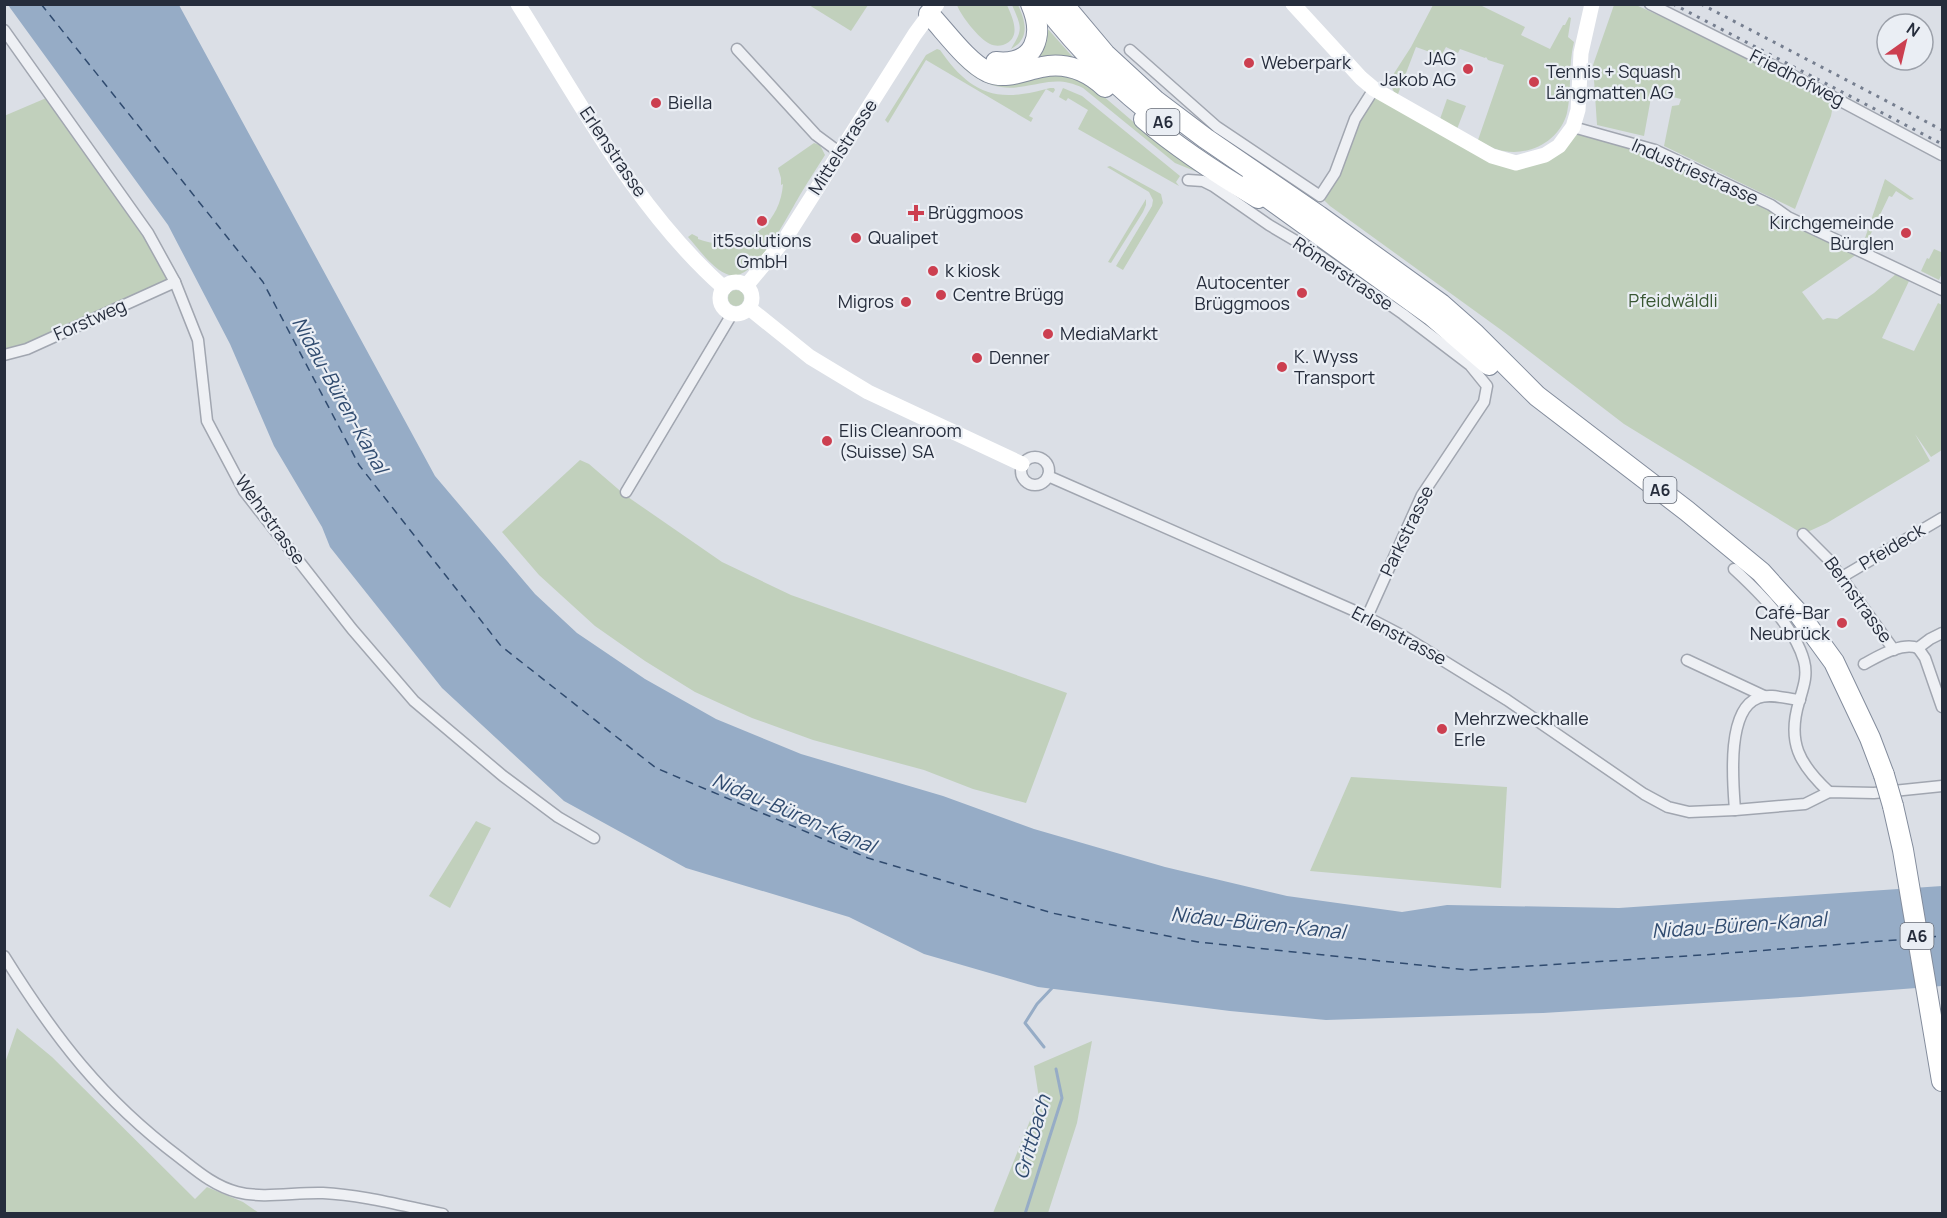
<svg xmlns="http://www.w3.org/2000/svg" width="1947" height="1218" font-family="Manrope,sans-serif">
<rect width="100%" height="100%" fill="#dbdfe6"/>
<!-- green -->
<g fill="#c1d0bc">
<path d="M809,5L868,4V5L851,31Z"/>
<path d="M957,5H1007C1012,17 1023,38 1003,45C999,46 994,46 990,44C979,39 961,16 957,5Z"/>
<path d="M1012,5H1018C1026,22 1030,39 1011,49C1023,29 1022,28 1012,5Z"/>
<path d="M1433,5H1480L1525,27L1521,35L1550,49L1563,25H1565L1569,17L1571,18L1568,37L1574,42C1568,65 1572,90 1567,113C1560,140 1531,156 1504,151C1496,150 1486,145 1478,140L1504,65L1488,60L1486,57L1485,58L1460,49L1458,53L1446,47L1441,56L1416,47L1398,94H1395L1391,86L1393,80L1391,78L1411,47Z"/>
<path d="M1614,5H1636L1724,45L1834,100L1831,116L1795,209L1664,146L1672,106L1679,105L1681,99L1652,92L1644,136L1597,125L1593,65Z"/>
<path d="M1047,28L1078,63L1031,61L1044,40Z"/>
<path d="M937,49L940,50C961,80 983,100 1022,94C1032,93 1041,90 1050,88H1054L1055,90L1053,93L1046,89L1029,116L1033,118L1031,122L926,60L888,123L885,120L926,55Z"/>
<path d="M951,54L970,67L1060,74L1076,77L1095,89L1144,131L1202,174L1175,163L1083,88C1058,76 1045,84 1019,87C991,91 967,76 951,54Z"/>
<path d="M1063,88L1082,96L1180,176L1176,182L1179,186L1078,129L1088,110L1068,98L1066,101L1059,97Z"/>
<path d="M1374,89L1481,150L1524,162L1573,127L1634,143L1863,250L1802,292L1823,320L1827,318L1837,319L1874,293L1896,274L1909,281L1882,338L1914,351L1938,303L1942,305V425L1941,426L1942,429V450L1931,457L1915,434L1930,461L1827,523L1803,534L1624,424L1504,332L1330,206L1320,196Z"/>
<path d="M51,96L175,282L4,355V116Z"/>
<path d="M1447,99L1466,106L1457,129L1440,119Z"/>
<path d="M814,143L820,145L825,155C817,168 808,181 800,195C789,213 755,283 729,275C713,270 699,249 688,237L692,234L698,237V239C739,255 780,228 783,184L781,185V178L778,168Z"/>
<path d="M1110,166L1161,194L1163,203L1123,270L1116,266L1152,206L1153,200L1149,192L1107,167Z"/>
<path d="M1885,179L1914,199L1910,200L1896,191L1892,197L1889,196L1865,246L1863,244Z"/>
<path d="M1146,199V205L1143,212L1111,263L1108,262Z"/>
<path d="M1934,249L1941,252L1942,250V273L1939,280L1921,271L1927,258L1929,259Z"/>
<circle cx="736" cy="298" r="8"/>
<path d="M580,460L589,464L625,495L722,562L791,595L1067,693L1026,803L973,789L924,770L813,740L752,718L695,692L645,661L595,626L539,575L502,532Z"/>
<path d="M1351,777L1507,787L1501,888L1310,871Z"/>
<path d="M476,821L491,828L450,908L429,896Z"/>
<path d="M17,1028L52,1057L195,1199L207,1187L243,1202L259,1213H5V1063Z"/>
<path d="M1092,1041L1077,1123L1048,1213H993L1039,1098L1034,1066Z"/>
</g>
<!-- water -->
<path fill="#96acc6" d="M8,5H179L435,476L535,594L577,633L645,679L716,719L801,754L943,796L1034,829L1165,867L1287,896L1402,912L1447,905L1619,908L1942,886V986L1800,997L1543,1013L1326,1020L1230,1011L1038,987L924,954L849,917L686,868L564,801L442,688L345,566L330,547L322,527L274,446L230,344L168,225Z"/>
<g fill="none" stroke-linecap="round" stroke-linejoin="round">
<!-- stream -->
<g stroke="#96acc6" stroke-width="3">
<path d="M1044,1047L1025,1023L1037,1004L1053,987"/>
<path d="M1025,1214L1062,1098L1056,1069"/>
</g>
<!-- ferry -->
<g stroke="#304b6f" stroke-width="1.5" stroke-dasharray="8 6" stroke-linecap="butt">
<path d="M41,4L263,282L359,465L501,646L656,768L868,858L1052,913L1198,942L1468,970L1717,954L1908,939"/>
<path d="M1928,937L1942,936"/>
</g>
<defs>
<g id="street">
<path d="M1650,4L1788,73L1942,155"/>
<path d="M4,30L148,233L175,282L198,340L207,421L244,491L352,629L414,701L503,776L558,817L594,838"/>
<path d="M737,49L816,135L839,152"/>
<path d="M1130,50L1217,127L1320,196L1335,173L1355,119L1374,89"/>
<path d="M1573,127L1655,150L1771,205L1788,217L1942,290"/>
<path d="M1188,180L1203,181L1213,186L1269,225L1313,251L1403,314L1470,365L1487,386L1484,402L1422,495L1367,617"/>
<path d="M4,355L27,349L175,282"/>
<circle cx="1035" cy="471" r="14"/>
<path d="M1048,476L1355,611L1405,637L1507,700L1644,794L1668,807L1689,812L1735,810L1805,804L1829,792L1874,793L1942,786"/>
<path d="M626,492L732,314"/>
<path d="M1803,534L1828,559L1894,650"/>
<path d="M1734,569C1758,591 1796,629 1804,661C1808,676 1803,688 1799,702C1787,742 1799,764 1829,792"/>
<path d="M1842,577L1942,518"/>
<path d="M1918,648L1925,658L1942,707"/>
<path d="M1918,648L1930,639L1942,633"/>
<path d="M1687,660L1764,696"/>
<path d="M1864,664C1879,656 1901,642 1918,648"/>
<path d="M1735,810C1733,783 1726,710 1758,698C1770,693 1787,699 1800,700"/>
<path d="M4,956C55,1038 102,1099 179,1157C197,1171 214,1186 237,1192C264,1199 295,1192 323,1193C363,1195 403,1206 443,1214"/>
</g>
<g id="highway">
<path d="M1044,4C1079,49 1117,88 1162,121"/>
<path d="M1063,4L1105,54L1156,101L1205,138L1319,216L1441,304L1475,334L1537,396L1687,511L1761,572L1799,614L1834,662L1870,738L1884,775"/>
<path d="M929,14C946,32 967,62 988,72C1006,80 1025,70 1042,67C1066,62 1088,71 1105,87"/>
<path d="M996,62C1035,66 1045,36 1031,4"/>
<path d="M1144,119C1179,149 1218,174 1258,198"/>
<path d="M1249,184L1432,316L1489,365"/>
<path d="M1893,806L1903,850L1942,1081"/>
</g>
</defs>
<!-- street casing -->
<use href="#street" stroke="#a1a6b0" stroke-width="13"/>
<!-- highway casing -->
<use href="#highway" stroke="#838c9c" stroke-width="22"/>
<!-- street -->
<use href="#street" stroke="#eef0f4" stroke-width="10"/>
<!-- secondary -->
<g stroke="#fff" stroke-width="15">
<path d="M518,4C580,102 636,210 724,288"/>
<path d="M1293,4L1361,78L1374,89L1492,156L1516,163L1545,155L1559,146L1573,127L1578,110L1581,53L1592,4"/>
<circle cx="736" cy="298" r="16"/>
<path d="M746,286L785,239L915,34L937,4"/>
<path d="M749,308L810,357L868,392L1022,464"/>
</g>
<!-- highway -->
<use href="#highway" stroke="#fff" stroke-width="20"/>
<!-- rail -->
<g stroke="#757e8f" stroke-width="3" stroke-dasharray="3 6" stroke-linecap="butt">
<path d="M1673,4L1942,144"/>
<path d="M1701,4L1942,130"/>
</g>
<defs>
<path id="highway-bridge" d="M1884,775L1893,806"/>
</defs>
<!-- highway-bridge casing -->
<use href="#highway-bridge" stroke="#838c9c" stroke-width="22" stroke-linecap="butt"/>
<!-- highway-bridge -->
<use href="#highway-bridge" stroke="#fff" stroke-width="20"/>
</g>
<!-- markers -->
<g fill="#cc3f50" stroke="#eaeef4" stroke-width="2">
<circle cx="1249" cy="63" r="6"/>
<circle cx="1468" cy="69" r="6"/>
<circle cx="1534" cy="82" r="6"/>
<circle cx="656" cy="103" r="6"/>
<path d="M913 204h6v6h6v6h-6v6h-6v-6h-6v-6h6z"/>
<circle cx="762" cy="221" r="6"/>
<circle cx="1906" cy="233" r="6"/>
<circle cx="856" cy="238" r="6"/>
<circle cx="933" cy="271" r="6"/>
<circle cx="1302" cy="293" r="6"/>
<circle cx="941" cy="295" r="6"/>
<circle cx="906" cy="302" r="6"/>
<circle cx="1048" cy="334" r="6"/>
<circle cx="977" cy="358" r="6"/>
<circle cx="1282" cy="367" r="6"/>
<circle cx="827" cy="441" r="6"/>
<circle cx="1842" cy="623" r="6"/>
<circle cx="1442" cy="729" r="6"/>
</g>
<g text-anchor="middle" stroke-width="4.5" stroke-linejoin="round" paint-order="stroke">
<!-- shield labels -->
<g fill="#eaeef4" stroke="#616773" stroke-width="1.5">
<rect x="1146.5" y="109" width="33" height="26" rx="4.5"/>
<rect x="1643.5" y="477" width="33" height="26" rx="4.5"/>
<rect x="1900.5" y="923" width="33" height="26" rx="4.5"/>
</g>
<g font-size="16" font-weight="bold" fill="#262d3c">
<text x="1163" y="128">A6</text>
<text x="1660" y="496">A6</text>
<text x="1917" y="942">A6</text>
</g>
<!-- poi labels -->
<g font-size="18" fill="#262d3c" stroke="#eaeef4" text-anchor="start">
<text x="1456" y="65" text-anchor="end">JAG<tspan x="1456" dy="21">Jakob AG</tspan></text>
<text x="1261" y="69">Weberpark</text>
<text x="1546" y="78">Tennis + Squash<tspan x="1546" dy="21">Längmatten AG</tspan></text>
<text x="668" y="109">Biella</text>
<text x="928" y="219">Brüggmoos</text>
<text x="1894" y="229" text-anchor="end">Kirchgemeinde<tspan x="1894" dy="21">Bürglen</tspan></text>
<text x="868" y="244">Qualipet</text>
<text x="762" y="247" text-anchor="middle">it5solutions<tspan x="762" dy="21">GmbH</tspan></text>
<text x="945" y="277">k kiosk</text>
<text x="1290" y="289" text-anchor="end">Autocenter<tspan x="1290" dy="21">Brüggmoos</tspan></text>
<text x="953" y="301">Centre Brügg</text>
<text x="894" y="308" text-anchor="end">Migros</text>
<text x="1060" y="340">MediaMarkt</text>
<text x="1294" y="363">K. Wyss<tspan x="1294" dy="21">Transport</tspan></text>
<text x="989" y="364">Denner</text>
<text x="839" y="437">Elis Cleanroom<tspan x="839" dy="21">(Suisse) SA</tspan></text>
<text x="1830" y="619" text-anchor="end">Café-Bar<tspan x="1830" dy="21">Neubrück</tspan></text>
<text x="1454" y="725">Mehrzweckhalle<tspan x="1454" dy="21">Erle</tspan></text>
</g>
<!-- street labels -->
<g font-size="18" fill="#262d3c" stroke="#eaeef4">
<text transform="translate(1797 78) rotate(27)" y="6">Friedhofweg</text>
<text transform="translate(843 147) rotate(-57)" y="6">Mittelstrasse</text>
<text transform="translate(613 152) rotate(56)" y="6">Erlenstrasse</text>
<text transform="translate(1695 172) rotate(24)" y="6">Industriestrasse</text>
<text transform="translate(1343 274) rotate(34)" y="6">Römerstrasse</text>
<text transform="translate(90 320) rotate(-24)" y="6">Forstweg</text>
<text transform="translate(270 520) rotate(54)" y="6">Wehrstrasse</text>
<text transform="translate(1407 531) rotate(-64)" y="6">Parkstrasse</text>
<text transform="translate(1892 547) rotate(-31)" y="6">Pfeideck</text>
<text transform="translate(1858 600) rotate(54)" y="6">Bernstrasse</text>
<text transform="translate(1399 636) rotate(28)" y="6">Erlenstrasse</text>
</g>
<!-- park labels -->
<g font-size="18" fill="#395733" stroke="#eaeef4">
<text x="1673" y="307">Pfeidwäldli</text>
</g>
<!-- water labels -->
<g font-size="20" font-style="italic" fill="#304b6f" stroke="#eaeef4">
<text transform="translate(340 395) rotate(61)" y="7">Nidau-Büren-Kanal</text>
<text transform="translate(794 813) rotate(23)" y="7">Nidau-Büren-Kanal</text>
<text transform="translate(1258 923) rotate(6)" y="7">Nidau-Büren-Kanal</text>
<text transform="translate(1739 925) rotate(-4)" y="7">Nidau-Büren-Kanal</text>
<text transform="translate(1032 1137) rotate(-74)" y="7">Grittbach</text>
</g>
</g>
<!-- border -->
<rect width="1947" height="1218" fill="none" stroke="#262d3c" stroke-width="12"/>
<!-- north arrow -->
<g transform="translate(1905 42) rotate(34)"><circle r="28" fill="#eaeef4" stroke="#9ca1aa" stroke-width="1.5"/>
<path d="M0-4.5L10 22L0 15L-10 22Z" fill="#cc3f50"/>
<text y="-9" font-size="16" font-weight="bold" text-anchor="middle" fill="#262d3c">N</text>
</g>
</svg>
